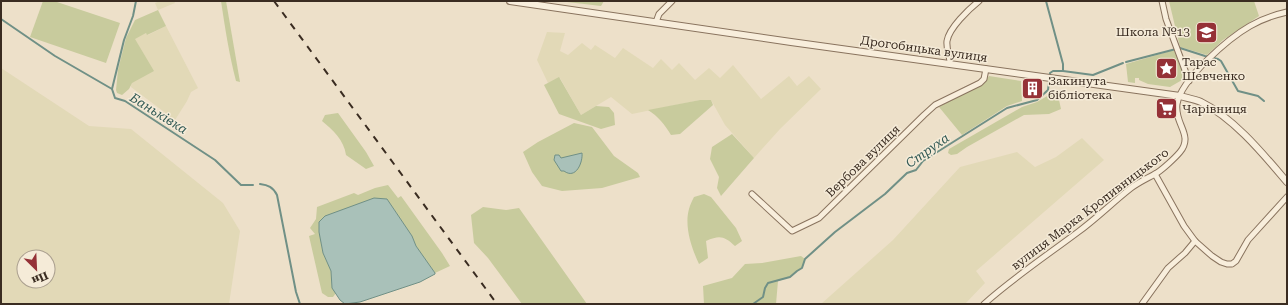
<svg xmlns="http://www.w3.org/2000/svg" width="1288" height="305" font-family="'Roboto Serif',serif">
<rect width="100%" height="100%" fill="#ede0c9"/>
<!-- farmland -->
<g fill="#e2d9b7" fill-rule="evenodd">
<path d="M160,1H174L175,3L158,10L155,3Z"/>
<path d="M166,26L198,88L191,92L187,101L175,120L131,87L135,38L146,33L148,35Z"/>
<path d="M547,32L565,33L560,51L568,55L582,43L591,50L595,45L615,58L623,48L653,68L661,59L672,70L679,63L695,80L709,68L720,78L733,65L761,99L789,76L797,86L809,76L821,89L780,129L754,158L725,125L711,100H700L632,114L611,97L581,115L560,78L548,83L537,60Z"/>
<path d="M1,68L89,126L131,129L223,203L240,231L229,304H1ZM24,257H48V281H24Z"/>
<path d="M1082,138L1104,160L976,271L985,283L965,304H821L893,240L960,167L1017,152L1035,167L1056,157Z"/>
</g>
<!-- green -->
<g fill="#c8cb9d">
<path d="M43,1H54L120,23L106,63L30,37Z"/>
<path d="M221,1H226L240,82L236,81C229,54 225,28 221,1Z"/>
<path d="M567,1H604L601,6L567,2Z"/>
<path d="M1169,1H1254L1259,16L1223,40L1207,55L1180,47Z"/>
<path d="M158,10L166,26L147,35L146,33L135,39L154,71L132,83L129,89L122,95L117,93L116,90L118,70L126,38L135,20Z"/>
<path d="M1174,50L1184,76L1182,80L1170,87L1148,84L1139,80V78H1135V83L1128,82L1126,64Z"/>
<path d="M989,76L1021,81L1022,101L1007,106L962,135L939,107L960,95L981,85L984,83Z"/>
<path d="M559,77L581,115L596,106L609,107L614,113L615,125L601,129L559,114L544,85Z"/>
<path d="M1054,92L1059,100L1061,109L1049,114L1024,115L967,147L957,154L951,155L948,153L949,149L1022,107L1037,102Z"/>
<path d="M700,100H711L713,105L680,134L671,135C665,125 658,116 648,110Z"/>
<path d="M338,113L366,152L374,166L366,169L346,155C344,140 333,130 322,121L325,115Z"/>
<path d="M574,123L592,127L614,156L638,173L640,177L602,188L562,191L542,186L532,172L523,152L538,142Z"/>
<path d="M732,134L754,158L721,196L717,188L719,177L710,159L712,147Z"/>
<path d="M388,185L398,198L401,196L442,253L450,266L435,273L416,246L412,236L387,199L321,243L323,253L331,271L332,288L336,293L333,297H328L322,293L309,236L315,234L310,228L316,219L317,207L354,193L358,195L375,188Z"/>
<path d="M704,194L711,197L736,228L742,241L735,246C724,236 720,235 706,241L708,258L699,264C692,249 684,227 689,209C690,205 692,201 694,197Z"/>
<path d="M483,207L506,210L519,208L587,304H522L488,258L474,243L471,215Z"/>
<path d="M801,256L805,259L802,268L797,271L790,277L778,281L776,304H704L703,286L732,278L745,264L762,263Z"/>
</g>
<!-- water -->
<g fill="#a9c1b9" stroke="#709086">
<path d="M582,153C583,162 576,180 564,171H561L554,160L555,155H559L561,158Z"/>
<path d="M374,198L387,199L412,236L416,246L435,273V274L420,282L360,302L345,304L340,300L332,288L331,271L323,253L319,232V222L325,216Z"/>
</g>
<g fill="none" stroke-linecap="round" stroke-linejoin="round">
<!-- stream -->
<g stroke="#709086" stroke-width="2">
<path d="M136,1L133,16L124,40L112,89L115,98L125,101L215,160L241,185H253"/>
<path d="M1,19L55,56L112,89"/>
<path d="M1180,48L1205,56L1218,59L1221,61L1238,91L1258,96L1264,101"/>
<path d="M1126,62L1176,49"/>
<path d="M1063,71L1093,75L1123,63"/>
<path d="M260,184C268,185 273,187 277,195L296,292L300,304"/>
<path d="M753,304L763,297L765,288L768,283L790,277L797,271L802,268L805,259L835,232L885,194L907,173L916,170L923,161L1007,108L1037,100L1048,90L1050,73L1053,71H1063V64L1046,1"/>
</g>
<defs>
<g id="minor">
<path d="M1162,1L1166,19L1189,81"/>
<path d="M656,22L659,14L672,1"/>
<path d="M950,63C950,56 946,49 947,41C949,28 969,9 979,1"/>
<path d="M1155,174L1184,226L1195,241L1212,256L1221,262L1227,264H1232L1236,261L1248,240L1287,197"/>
<path d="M752,194L792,231L819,218L924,115L935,105L980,83L984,79L986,69"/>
<path d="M984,304C1013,278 1046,256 1078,232C1096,219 1113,202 1131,188C1139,182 1146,179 1155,174C1161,171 1175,158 1180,152C1194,135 1174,124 1177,104C1181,79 1229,38 1250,26C1262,19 1274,15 1287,12"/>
<path d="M1142,304L1168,268L1185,253L1195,241"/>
</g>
<path id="tertiary" d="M510,1L791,42L1180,96C1187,98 1194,99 1201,102C1234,118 1264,155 1287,182"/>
</defs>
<!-- minor casing -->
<use href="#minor" stroke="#89735e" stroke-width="7"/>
<!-- tertiary casing -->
<use href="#tertiary" stroke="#89735e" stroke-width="8"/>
<!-- minor -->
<use href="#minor" stroke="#f8eedc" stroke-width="5"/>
<!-- tertiary -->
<use href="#tertiary" stroke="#f8eedc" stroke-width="6"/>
<!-- rail -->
<path stroke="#3a2c21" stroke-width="2" stroke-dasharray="7 7" stroke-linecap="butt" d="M274,1L497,304"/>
</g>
<!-- icons -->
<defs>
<symbol id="school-square" viewBox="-11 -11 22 22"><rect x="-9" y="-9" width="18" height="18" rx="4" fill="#953137" stroke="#f5ebd8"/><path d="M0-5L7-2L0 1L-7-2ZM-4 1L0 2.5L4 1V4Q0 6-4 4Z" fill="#fff"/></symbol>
<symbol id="sight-square" viewBox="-11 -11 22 22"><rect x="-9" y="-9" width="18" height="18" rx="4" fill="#953137" stroke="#f5ebd8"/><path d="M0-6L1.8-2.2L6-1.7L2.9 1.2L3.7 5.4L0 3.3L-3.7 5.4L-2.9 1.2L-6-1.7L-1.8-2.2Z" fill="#fff"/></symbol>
<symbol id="building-square" viewBox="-11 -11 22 22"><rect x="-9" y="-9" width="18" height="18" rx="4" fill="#953137" stroke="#f5ebd8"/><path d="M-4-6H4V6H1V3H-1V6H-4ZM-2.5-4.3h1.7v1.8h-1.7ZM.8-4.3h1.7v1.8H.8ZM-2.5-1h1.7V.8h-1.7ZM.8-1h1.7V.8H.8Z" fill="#fff"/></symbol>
<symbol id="supermarket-square" viewBox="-11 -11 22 22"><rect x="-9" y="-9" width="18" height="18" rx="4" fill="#953137" stroke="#f5ebd8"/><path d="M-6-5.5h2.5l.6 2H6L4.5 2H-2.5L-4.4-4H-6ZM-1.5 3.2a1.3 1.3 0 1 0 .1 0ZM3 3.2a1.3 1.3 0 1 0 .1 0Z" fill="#fff"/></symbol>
</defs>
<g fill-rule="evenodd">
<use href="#school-square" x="1194" y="20" width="25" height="25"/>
<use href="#sight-square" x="1154" y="56" width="25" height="25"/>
<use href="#building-square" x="1020" y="76" width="25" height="25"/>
<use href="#supermarket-square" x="1154" y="96" width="25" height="25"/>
</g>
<g text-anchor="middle" stroke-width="3" stroke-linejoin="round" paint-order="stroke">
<!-- poi labels -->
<g font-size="12" fill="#3a2c21" stroke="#f5ebd8" text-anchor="start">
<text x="1190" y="36" text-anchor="end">Школа №13</text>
<text x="1182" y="66">Тарас<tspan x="1182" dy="14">Шевченко</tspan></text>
<text x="1048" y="85">Закинута<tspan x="1048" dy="14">бібліотека</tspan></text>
<text x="1182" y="113">Чарівниця</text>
</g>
<!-- street labels -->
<g font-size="12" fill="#3a2c21" stroke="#f5ebd8">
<text transform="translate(924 49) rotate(8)" y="4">Дрогобицька вулиця</text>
<text transform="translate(863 161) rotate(-44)" y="4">Вербова вулиця</text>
<text transform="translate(1090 209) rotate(-37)" y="4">вулиця Марка Кропивницького</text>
</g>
<!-- water labels -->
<g font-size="13" font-style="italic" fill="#315954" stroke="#f5ebd8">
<text transform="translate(159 113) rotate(32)" y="5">Баньківка</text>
<text transform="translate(927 150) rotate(-35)" y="5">Струха</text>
</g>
</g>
<!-- border -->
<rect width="1288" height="305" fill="none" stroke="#3a2c21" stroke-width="4"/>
<!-- north arrow -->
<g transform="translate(36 269) rotate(156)"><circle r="19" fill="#f5ebd8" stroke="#aa9f8f"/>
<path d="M0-3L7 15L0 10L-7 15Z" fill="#953137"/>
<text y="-6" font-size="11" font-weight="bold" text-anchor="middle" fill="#3a2c21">Пн</text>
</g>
</svg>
